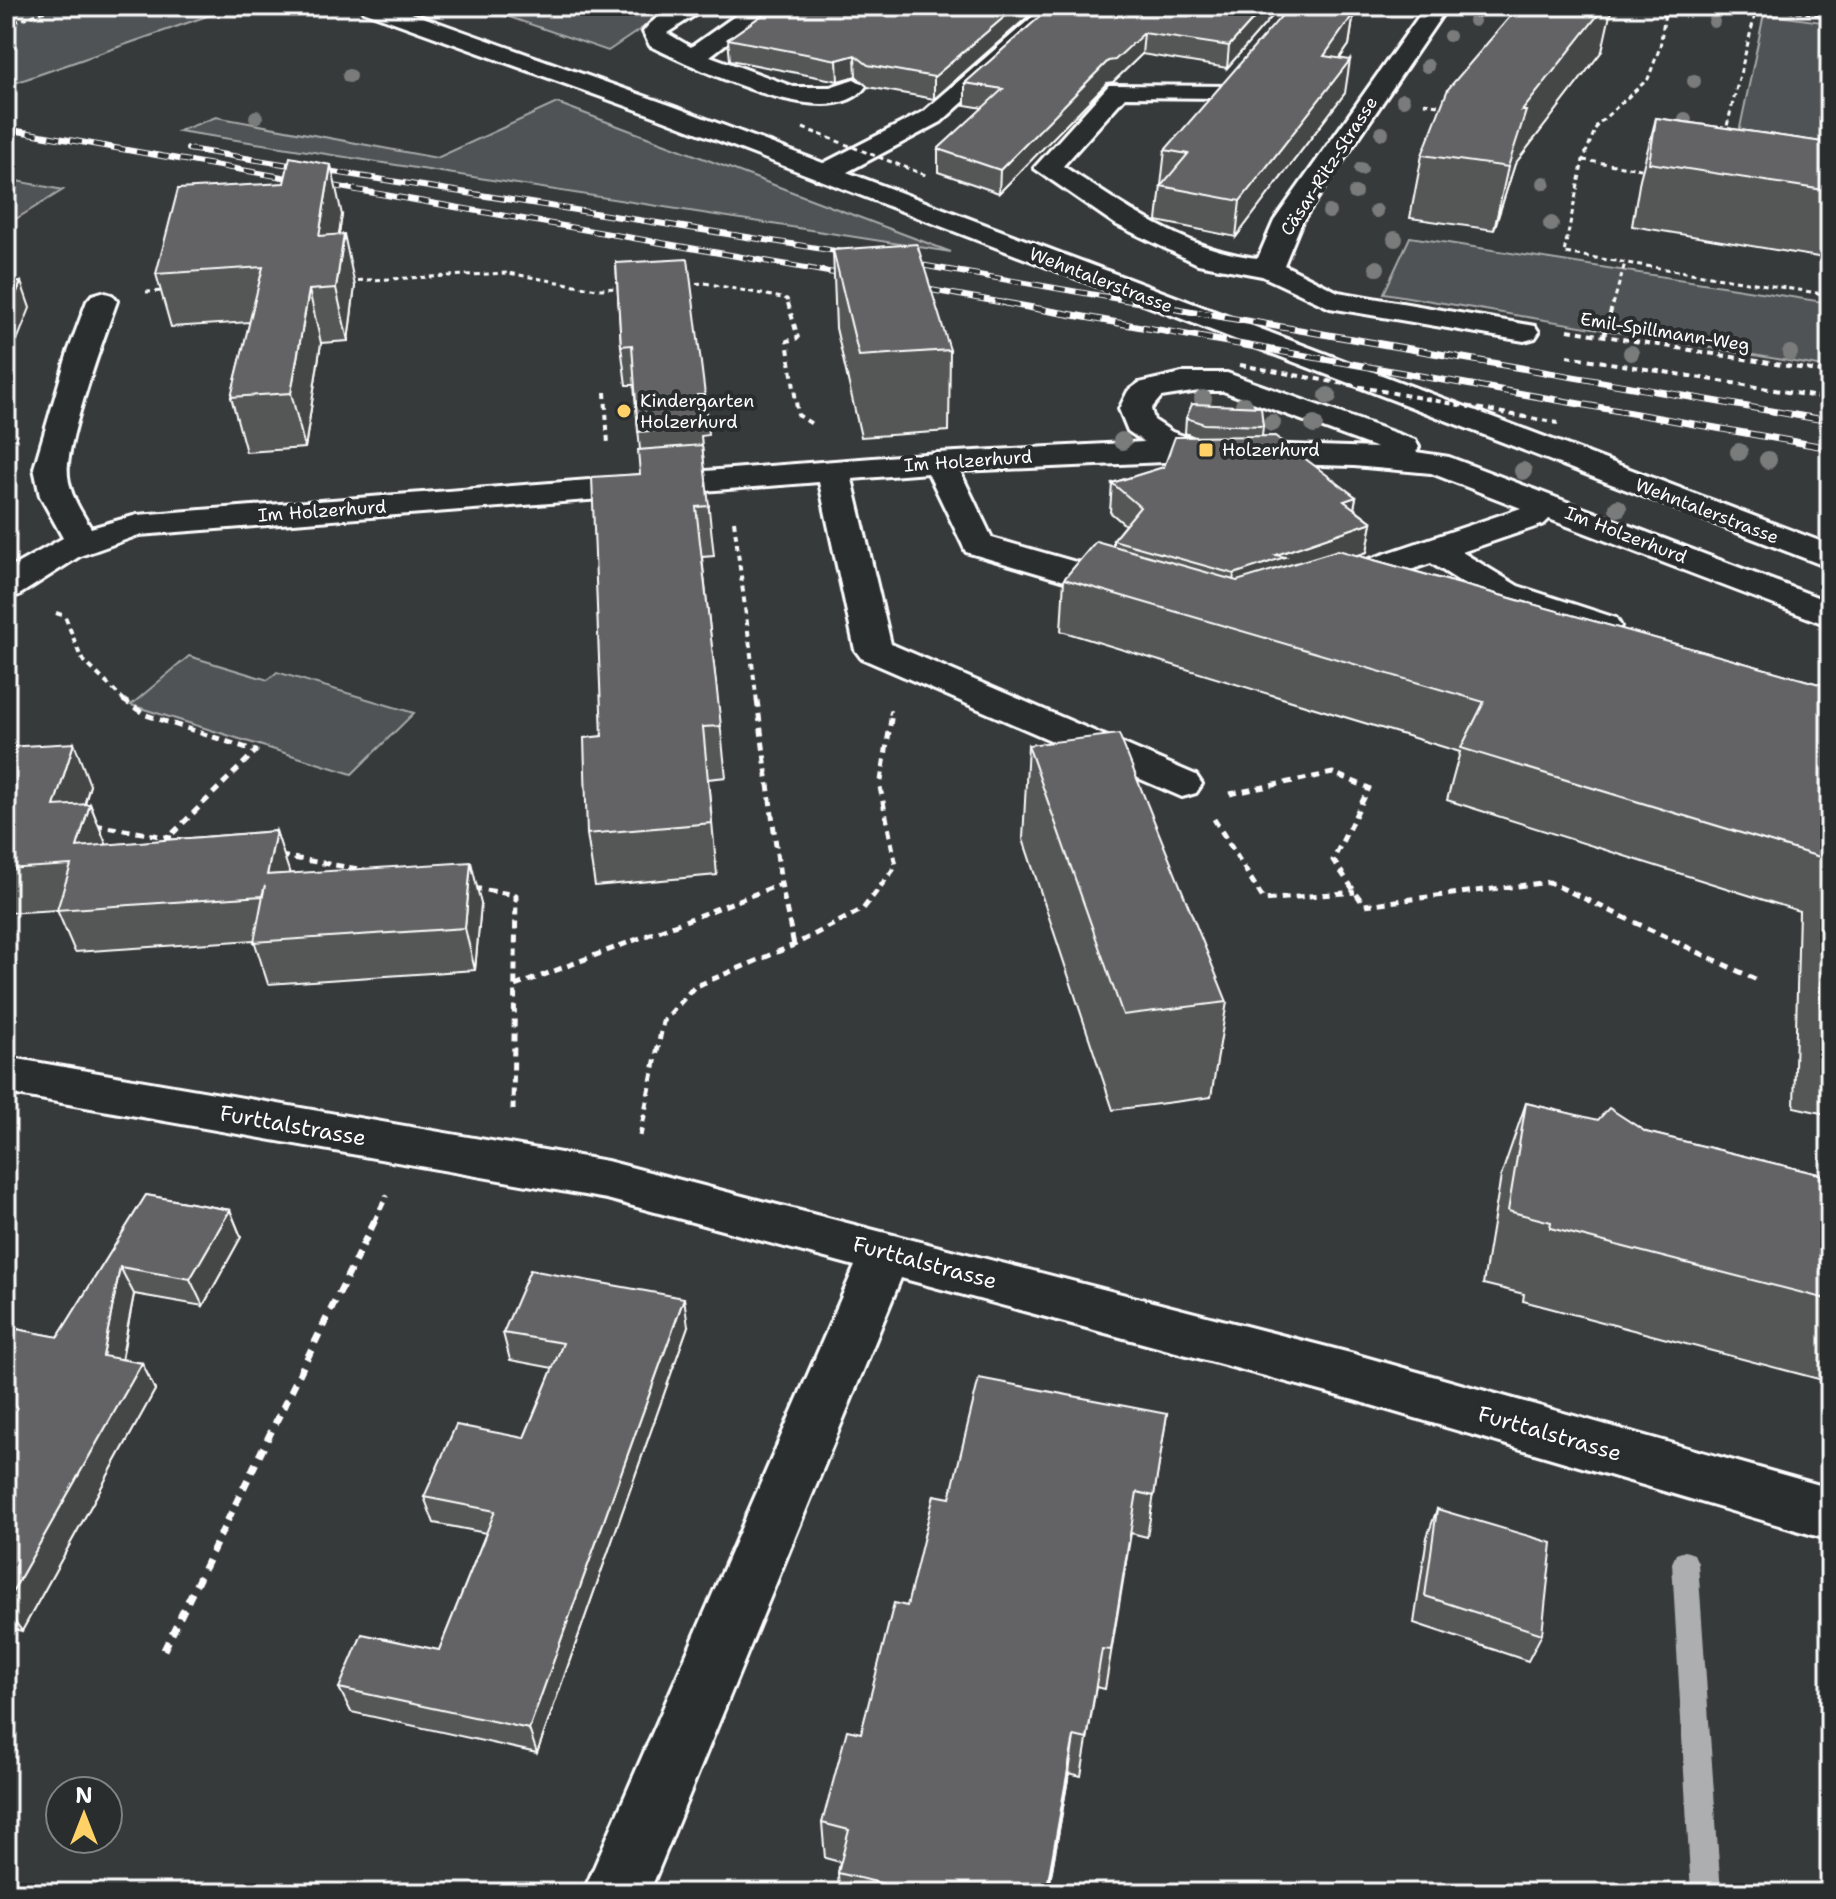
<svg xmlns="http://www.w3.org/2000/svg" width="1836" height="1899" font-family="'Shantell Sans',sans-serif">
<rect width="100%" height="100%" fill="#373a3b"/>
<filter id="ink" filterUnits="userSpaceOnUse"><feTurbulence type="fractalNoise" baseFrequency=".0125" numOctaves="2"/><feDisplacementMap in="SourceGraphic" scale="16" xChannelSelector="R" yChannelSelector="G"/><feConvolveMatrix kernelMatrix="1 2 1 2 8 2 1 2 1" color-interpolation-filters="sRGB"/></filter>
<g filter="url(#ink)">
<!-- green -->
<g fill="#505354" stroke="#a8a9aa" stroke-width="2">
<path d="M6,6H236L6,86Z"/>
<path d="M477,6H675L608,51Z"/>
<path d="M1764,14L1830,23V190L1730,175Z"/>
<path d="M557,103L951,252L179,131L216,117L437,158Z"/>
<path d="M6,179L63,190L6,225Z"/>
<path d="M1410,237L1830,303V368L1384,293Z"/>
<path d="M189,656L268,680L277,672L414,713L352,774L131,705Z"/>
</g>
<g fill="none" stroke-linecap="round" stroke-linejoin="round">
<!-- stream -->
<path fill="#adaeaf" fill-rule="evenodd" d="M1685,1551L1694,1554L1698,1563L1721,1893H1691L1672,1563L1676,1554Z"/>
<defs>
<g id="minor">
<path d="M680,6H709L667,33L691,47L749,6H775L710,56L794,87H830L854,79L866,86C831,137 691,65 650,46L643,32C653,18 665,13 680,6Z"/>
<path d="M1045,6H1070L941,122L834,179H816L812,173L816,167L923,112Z"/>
<path d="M1426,6H1448L1302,221L1284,265L1338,292L1535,326L1539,332L1535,338L1524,341L1330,308L1262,276L1198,264L1115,224L1034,168L1109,85L1234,86L1237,91L1234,96L1225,98L1125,97L1063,166C1123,205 1185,251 1258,258L1274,221Z"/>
<path d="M102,292L112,295L117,301C105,334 64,447 68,476C70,495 81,512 91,528L137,515L938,453L1144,442L1128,431L1119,409L1128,391L1139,383L1182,373H1227L1415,440L1419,447L1416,452L1449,457L1830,602V626L1549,519L1544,524L1462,552L1518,586L1616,618L1621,626L1616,634L1603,637L1590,634L1492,602L1431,563L1348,591L1335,594L1322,591L1317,583L1322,575L1521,508L1431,473L1354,466L1187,461L960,471L992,538L1142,581L1147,589L1142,597L1129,600L966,552L928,473L852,479L891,644L1196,775L1202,784L1196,793L1182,797L861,658L855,650L819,482L139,535L80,556L19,595L6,598V570L63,538L40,496L34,468L68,352L87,301L92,295ZM1199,391H1223L1377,448L1202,442L1172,432L1154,420L1151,409L1161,397Z"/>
<path d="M6,1057L607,1161L1354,1354L1830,1488V1540L1354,1400L901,1278L649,1893H583L855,1266L607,1199L6,1093Z"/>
</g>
<path id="major" d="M360,6H392L675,107L1830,545V568L657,117L363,11Z"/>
</defs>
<!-- minor casing -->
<use href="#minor" stroke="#fff" stroke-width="6"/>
<!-- major casing -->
<use href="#major" stroke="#fff" stroke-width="6"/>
<!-- path-far3 -->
<g stroke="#fff" stroke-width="3" stroke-dasharray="5 4" stroke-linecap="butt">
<path d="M1666,6L1660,47L1648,79L1597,125L1583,160L1564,253L1830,295"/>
<path d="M1752,6L1830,16"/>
<path d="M6,25L60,6"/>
<path d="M1424,103L1445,106"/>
<path d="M1725,134L1757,7"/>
<path d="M1583,160L1647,170"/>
<path d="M349,281L508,273L597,289L622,288"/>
<path d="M687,284L705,283L787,299L789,305"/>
<path d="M146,292L168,291"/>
<path d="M1613,305L1625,263"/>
</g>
<!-- path-far2 -->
<g stroke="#fff" stroke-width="4" stroke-dasharray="6 5" stroke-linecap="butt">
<path d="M788,303L798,338L787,341L798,415L812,424"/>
<path d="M1568,330L1830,373"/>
<path d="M1604,336L1613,303"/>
<path d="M1567,356L1830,399"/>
<path d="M605,392L608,445"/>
<path d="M734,521L757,702"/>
<path d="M56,613L65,616L81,658L126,702"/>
</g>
<!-- path-far1 -->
<g stroke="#fff" stroke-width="5" stroke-dasharray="8 6" stroke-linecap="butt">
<path d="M123,700L146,715L256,751L169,837"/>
<path d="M757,700L781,884L794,945"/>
<path d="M1230,794L1333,773L1369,788L1333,860L1364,905L1549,882L1757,980"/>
<path d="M1214,819L1264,900L1355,892"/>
<path d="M95,825L183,840"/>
<path d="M280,856L365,870"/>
<path d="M473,888L516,895L513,1110"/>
<path d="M515,986L781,884"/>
<path d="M640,1136L663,1022L694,987L794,945L863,909L896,866L880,787L892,713L889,712"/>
<path d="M374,1222L387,1195"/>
</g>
<!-- path -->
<path stroke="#fff" stroke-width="7" stroke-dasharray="10 8" stroke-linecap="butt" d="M164,1650L375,1220"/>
<!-- minor -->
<use href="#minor" fill="#2a2d2e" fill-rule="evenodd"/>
<!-- major -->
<use href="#major" fill="#2a2d2e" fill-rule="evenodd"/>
<defs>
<g id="rail-far1">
<path d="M6,129L857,277"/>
<path d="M188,149L855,254"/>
<path d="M903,262L1154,305"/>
<path d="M908,286L1016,305"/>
</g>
<g id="rail">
<path d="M1005,303L1830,448"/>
<path d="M1142,303L1830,421"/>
</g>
</defs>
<!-- rail-far1 casing -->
<use href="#rail-far1" stroke="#fff" stroke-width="6"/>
<!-- rail casing -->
<use href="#rail" stroke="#fff" stroke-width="7"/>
<!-- rail-far1 -->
<use href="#rail-far1" stroke="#2a2d2e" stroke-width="4" stroke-dasharray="11" stroke-linecap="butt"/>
<!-- rail -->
<use href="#rail" stroke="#2a2d2e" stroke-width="5" stroke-dasharray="14" stroke-linecap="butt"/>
<!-- path-bridge-far1 -->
<path stroke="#fff" stroke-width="3" stroke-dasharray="5 4" stroke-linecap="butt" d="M803,128L928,176"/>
<!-- path-bridge -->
<path stroke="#fff" stroke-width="4" stroke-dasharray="6 5" stroke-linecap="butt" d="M1240,365L1558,423"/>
</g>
<!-- trees -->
<g fill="#7a7c7c">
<circle cx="1474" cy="21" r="6"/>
<circle cx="1714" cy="22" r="6"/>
<circle cx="1449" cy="36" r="6"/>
<circle cx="1427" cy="66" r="7"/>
<circle cx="349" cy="76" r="7"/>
<circle cx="1694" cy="81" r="7"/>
<circle cx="1403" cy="100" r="7"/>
<circle cx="256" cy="117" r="7"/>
<circle cx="1685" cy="119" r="7"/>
<circle cx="1382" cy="133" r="7"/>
<circle cx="1361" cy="169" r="7"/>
<circle cx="1544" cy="183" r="7"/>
<circle cx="1355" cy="193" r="7"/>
<circle cx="1376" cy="211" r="7"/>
<circle cx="1329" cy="212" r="7"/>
<circle cx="1551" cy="224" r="8"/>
<circle cx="1395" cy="239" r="8"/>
<circle cx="1377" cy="268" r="8"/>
<circle cx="1631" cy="353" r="8"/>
<circle cx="1790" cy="353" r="8"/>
<circle cx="1328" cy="396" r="9"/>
<circle cx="1203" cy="399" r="9"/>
<circle cx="1244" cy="405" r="9"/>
<circle cx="1272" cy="423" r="9"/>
<circle cx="1314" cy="425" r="9"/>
<circle cx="1122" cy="441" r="9"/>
<circle cx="1739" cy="452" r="9"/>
<circle cx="1768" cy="460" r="9"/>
<circle cx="1523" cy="471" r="9"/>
<circle cx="1618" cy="508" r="9"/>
</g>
<!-- wall -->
<g fill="#555657" stroke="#fff" stroke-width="2">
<path d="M775,6H1040L934,99L868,87L856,76L838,81L730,60L728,39Z"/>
<path d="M1052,6H1281L1227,68L1142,54L1113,82L1107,83L999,193L938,172V149L983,108L965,105V83Z"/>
<path d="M1354,13L1349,45L1340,58L1345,93L1236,237L1157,221L1165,150Z"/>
<path d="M1602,51L1515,164L1494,230L1410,218L1422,155Z"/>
<path d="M1656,118L1830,143V259L1632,226L1640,179Z"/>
<path d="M342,215L339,234L355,286L348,341L321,343L305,448L246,452L231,397L250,322L171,327L156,274Z"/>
<path d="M833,250L950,350L949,431L861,437L836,328Z"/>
<path d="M616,263L705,395L708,435L701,436L714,556L702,557L726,777L708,779L717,875L595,886L587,834L640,474V450L634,385H626L621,346Z"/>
<path d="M1186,418L1263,426L1262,436L1356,497L1354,508L1372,522L1367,552L1356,555L1830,687V1115L1794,1107L1799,911L1447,800L1460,752L1061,631L1064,579L1113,546V540L1125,525L1110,512L1112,483L1164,467L1195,437L1185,433Z"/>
<path d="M1028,745L1227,1002L1211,1097L1113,1110L1023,839Z"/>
<path d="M6,747L90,785L85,804H90L106,845L276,831L289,873L481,904L475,970L268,984L254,940L75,952L57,910L6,913Z"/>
<path d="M1526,1103L1822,1175L1830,1174V1382L1523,1301L1524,1294L1483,1284L1501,1176Z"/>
<path d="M146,1195L230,1210L241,1237L203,1306L134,1294L122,1359L142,1363L155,1390L22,1631L6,1628V1327L58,1337Z"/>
<path d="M688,1326L537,1753L351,1712L339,1688L439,1650L486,1533L434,1523L424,1497L524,1438L553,1368L510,1360L503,1333Z"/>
<path d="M1167,1414L1147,1537L1131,1533L1105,1689L1096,1687L1081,1776L1069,1773L1048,1893H839L838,1873L840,1862L825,1858L822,1823L861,1733L907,1606L950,1498Z"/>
<path d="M1437,1509L1542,1634L1528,1661L1414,1623L1427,1537Z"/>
</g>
<!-- shaded-wall -->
<g fill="#454647" stroke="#fff" stroke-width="2">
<path d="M1017,6H1040L934,99V77Z"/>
<path d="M1265,6H1281L1227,68L1229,46Z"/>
<path d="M1605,6H1612L1602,51L1515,164L1494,230L1508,167L1522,111Z"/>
<path d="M1354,13L1349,45L1319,88L1324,56Z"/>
<path d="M1144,33L1142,54L1113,82L1107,83L999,193L1000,170L1108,61Z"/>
<path d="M855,55L856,76L838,81L837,60Z"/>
<path d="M1350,60L1345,93L1236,237L1240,201Z"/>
<path d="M331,165L342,215L330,287L319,236Z"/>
<path d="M344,234L355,286L348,341L336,288Z"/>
<path d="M21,282L30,308L6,368V318Z"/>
<path d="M309,290L321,343L305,448L291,393Z"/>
<path d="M1356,497L1351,527L1344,501Z"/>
<path d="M1372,522L1367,552L1281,581L1230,604L1234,574L1276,555Z"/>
<path d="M74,743L90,785L71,848L54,806Z"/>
<path d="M90,804L107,846L77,847Z"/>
<path d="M276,831L290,874L267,875Z"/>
<path d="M471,862L481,904L475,970L465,928Z"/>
<path d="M230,1210L241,1237L203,1306L190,1279Z"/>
<path d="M120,1267L134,1294L117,1382L103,1356Z"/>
<path d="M684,1298L688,1326L537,1753L529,1729Z"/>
<path d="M142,1363L155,1390L22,1631L6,1609V1603Z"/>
<path d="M1074,1736L1069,1773L1048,1893H1046Z"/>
</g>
<!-- building -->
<g fill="#636465" stroke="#fff" stroke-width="2">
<path d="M775,6H1017L934,77L868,65L855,55L837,60L728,39Z"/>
<path d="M1052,6H1265L1229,46L1144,33L1115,60L1108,61L1000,170L938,149L1003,89L965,83Z"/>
<path d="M1290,6L1354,13L1324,56L1350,60L1240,201L1161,186L1188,154L1165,150Z"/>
<path d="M1519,6H1605L1522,111H1526L1508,167L1422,155L1448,89Z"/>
<path d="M1656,118L1830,143V191L1649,163Z"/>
<path d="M290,157L331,165L319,236L344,234L336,288L309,290L291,393L231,397L263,267L156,274L178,189L284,183Z"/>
<path d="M917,244L950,350L859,356L833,250Z"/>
<path d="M688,259L705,395H697L700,427L638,432L632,345L621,346L616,263Z"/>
<path d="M21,282L6,318V283Z"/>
<path d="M1192,404L1261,407L1263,426L1204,424L1186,418Z"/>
<path d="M1275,436L1356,497L1344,501L1372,522L1276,555L1285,557L1234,574L1113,540L1140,507L1112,483L1164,467L1175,437Z"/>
<path d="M702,445L709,506L696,507L721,726L703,727L712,823L587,834L584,738L602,736L592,477L640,474L638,450Z"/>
<path d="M1096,541L1237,581L1338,550L1830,687V1056L1820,1054L1823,858L1461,748L1484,702L1064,579Z"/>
<path d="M1119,734L1227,1002L1123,1015L1028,745Z"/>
<path d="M74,743L54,806L90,804L77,847L276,831L267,875L471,862L465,928L254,942L265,885L262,896L57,910L71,865L6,869V747Z"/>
<path d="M1526,1103L1598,1120L1609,1108L1646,1132L1822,1175L1830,1174V1300L1550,1228L1551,1222L1508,1211Z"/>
<path d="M146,1195L230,1210L190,1279L120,1267L103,1356L142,1363L6,1603V1421L14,1407L6,1406V1327L58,1337Z"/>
<path d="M530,1270L684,1298L529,1729L339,1688L362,1634L439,1650L495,1511L424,1497L456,1425L524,1438L563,1343L503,1333Z"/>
<path d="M979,1378L1167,1414L1154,1496L1137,1492L1111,1650L1102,1649L1087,1739L1074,1736L1046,1893H923L838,1873L849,1830L822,1823L847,1730L861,1733L894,1603L907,1606L934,1495L950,1498Z"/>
<path d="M1437,1509L1552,1543L1542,1634L1425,1596Z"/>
</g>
</g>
<!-- markers -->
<g fill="#ffd166" stroke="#2a2d2e" stroke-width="3">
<circle cx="624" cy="411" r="8"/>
<rect x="1198" y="442" width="16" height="16" rx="4"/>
</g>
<g text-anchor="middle" stroke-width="8" stroke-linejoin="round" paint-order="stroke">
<!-- far-street labels -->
<g font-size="18" fill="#fff" stroke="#2a2d2e">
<text transform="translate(1329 166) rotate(-57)" y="6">Cäsar-Ritz-Strasse</text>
<text transform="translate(1101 280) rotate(21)" y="6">Wehntalerstrasse</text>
<text transform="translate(1665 332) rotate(9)" y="6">Emil-Spillmann-Weg</text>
<text transform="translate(968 461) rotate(-4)" y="6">Im Holzerhurd</text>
<text transform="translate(322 511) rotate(-4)" y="6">Im Holzerhurd</text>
<text transform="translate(1707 511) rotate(21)" y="6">Wehntalerstrasse</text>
<text transform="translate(1626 535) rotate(21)" y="6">Im Holzerhurd</text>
</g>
<!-- far-poi labels -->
<g font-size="18" fill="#fff" stroke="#2a2d2e" text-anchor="start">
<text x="640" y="407">Kindergarten<tspan x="640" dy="21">Holzerhurd</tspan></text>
<text x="1222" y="456">Holzerhurd</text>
</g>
<!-- street labels -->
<g font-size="22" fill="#fff" stroke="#2a2d2e">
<text transform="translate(293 1125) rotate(10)" y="8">Furttalstrasse</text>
<text transform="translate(925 1262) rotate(15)" y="8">Furttalstrasse</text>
<text transform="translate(1550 1433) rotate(16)" y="8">Furttalstrasse</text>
</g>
</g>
<!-- margin -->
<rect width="1836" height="1899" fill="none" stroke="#2a2d2e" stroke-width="32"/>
<rect x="16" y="16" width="1804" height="1867" fill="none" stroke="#fff" stroke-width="3" filter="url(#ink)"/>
<!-- north arrow -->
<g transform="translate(84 1815)"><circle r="38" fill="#2a2d2e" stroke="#7f8182" stroke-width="2"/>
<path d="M0-6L14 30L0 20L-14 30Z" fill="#ffd166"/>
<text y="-12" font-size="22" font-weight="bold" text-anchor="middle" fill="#ffffff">N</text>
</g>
</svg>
